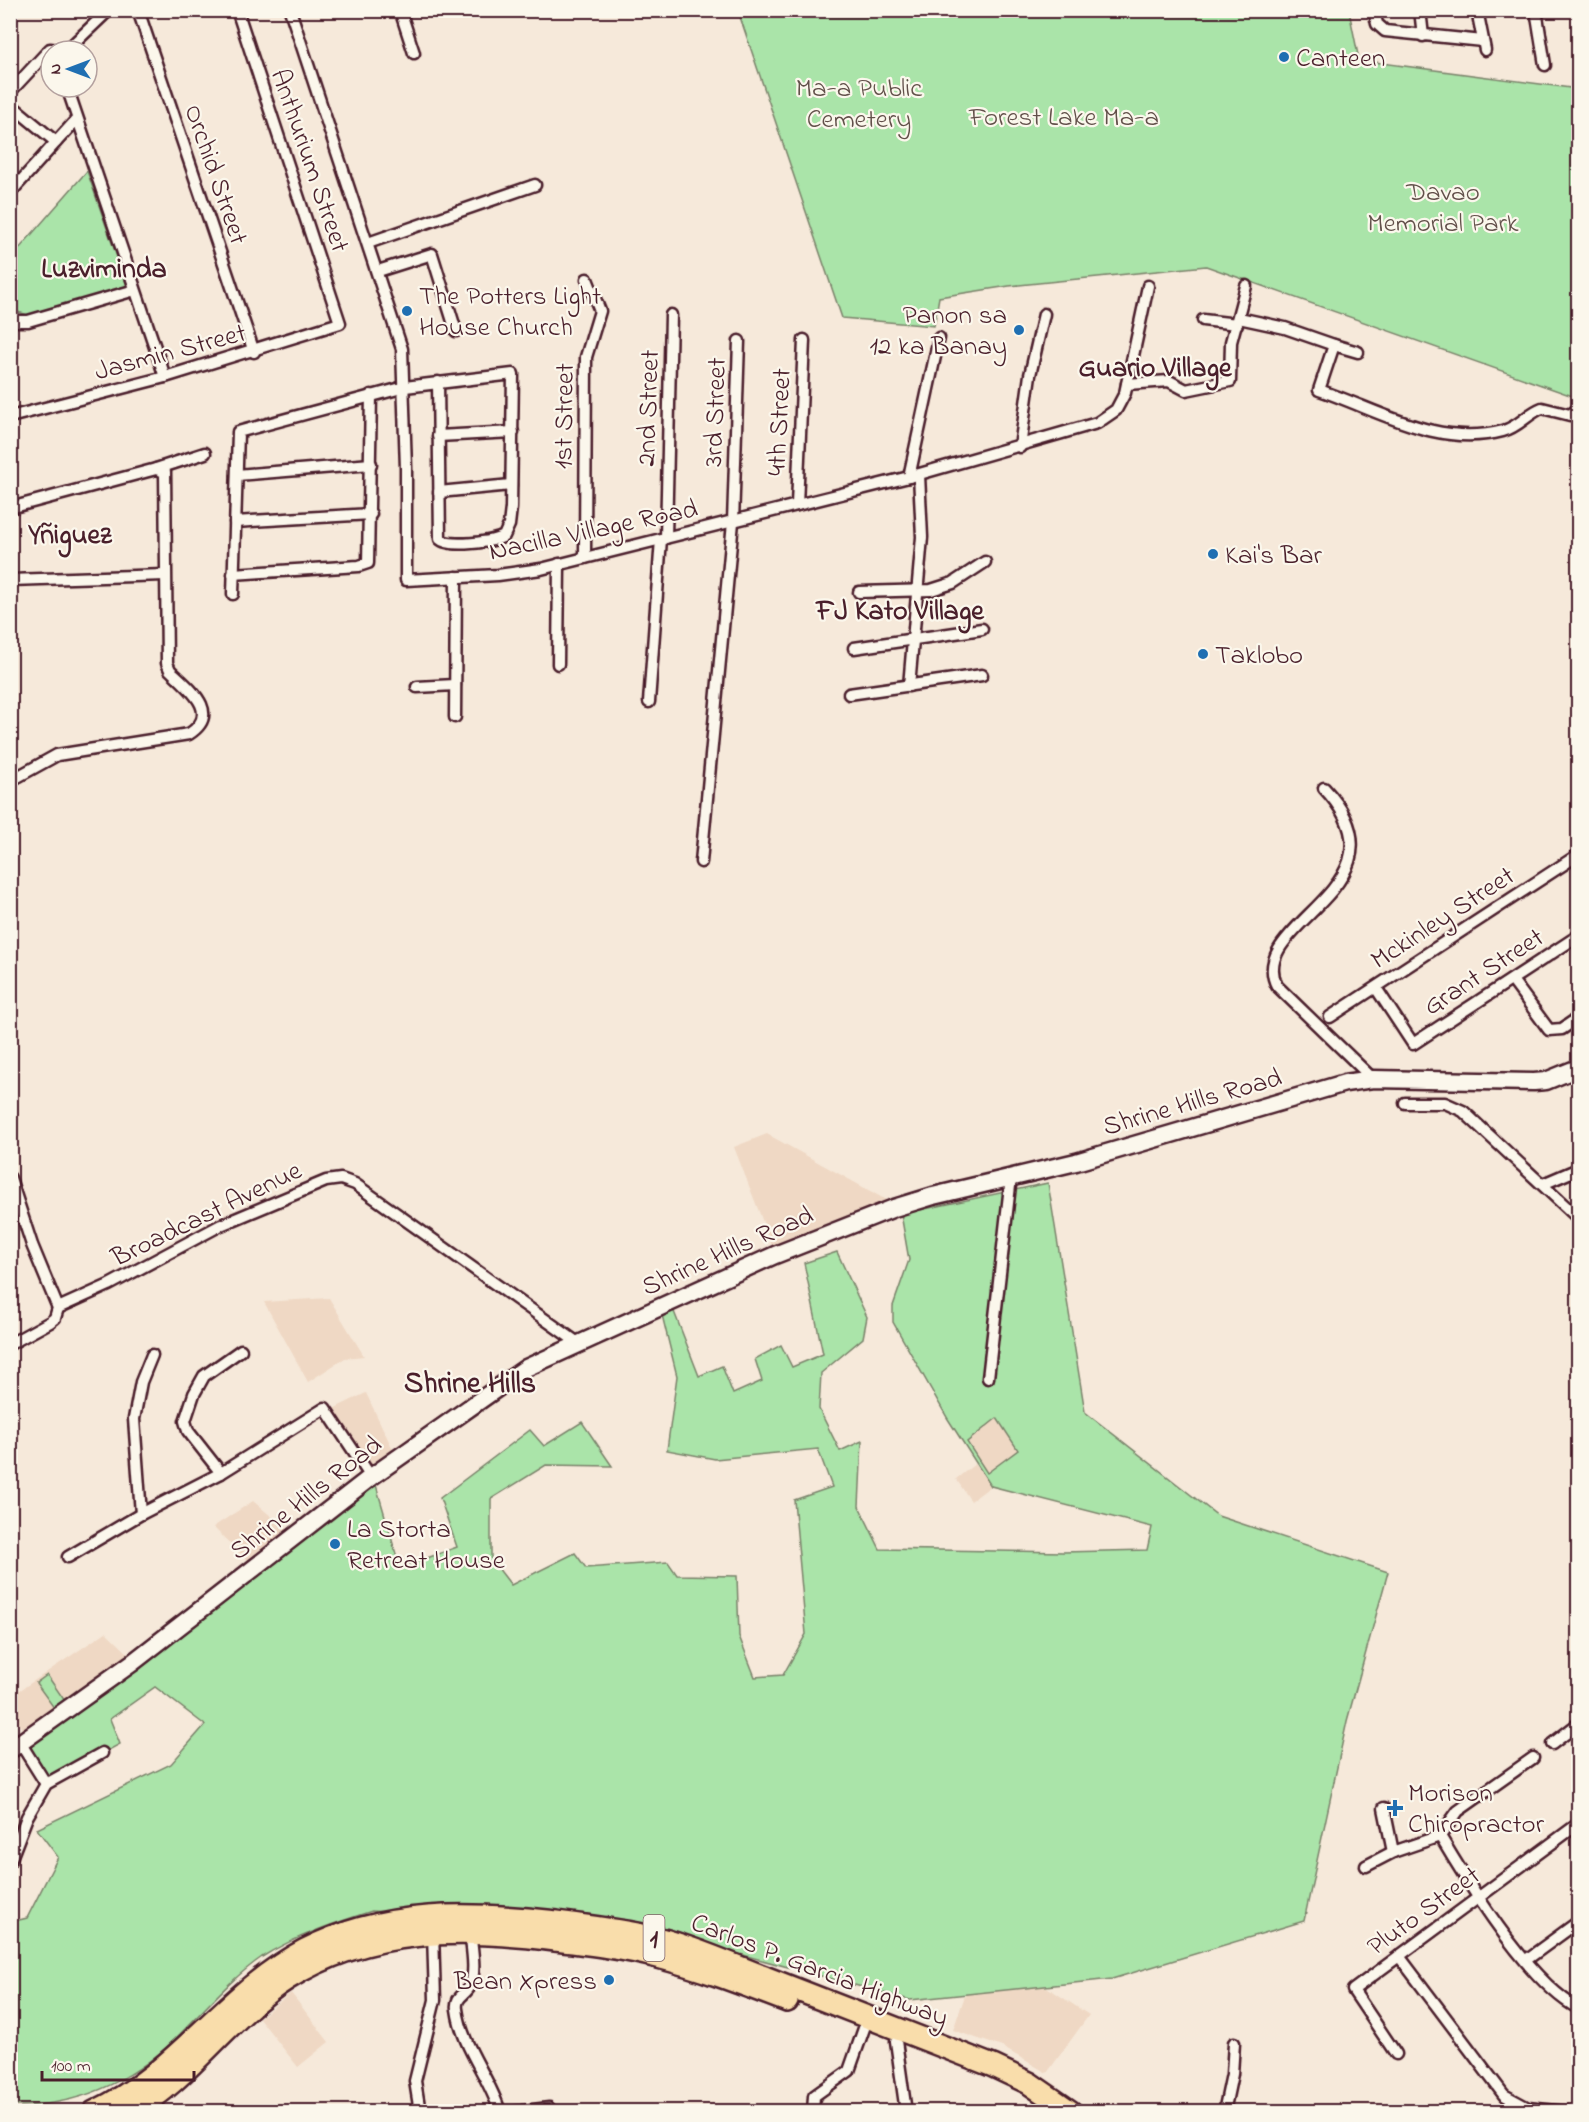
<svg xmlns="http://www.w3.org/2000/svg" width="1589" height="2122" font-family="'Indie Flower',sans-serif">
<rect width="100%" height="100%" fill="#f6e9da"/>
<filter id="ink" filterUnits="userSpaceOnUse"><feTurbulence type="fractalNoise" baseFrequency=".0167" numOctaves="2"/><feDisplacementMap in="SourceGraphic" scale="12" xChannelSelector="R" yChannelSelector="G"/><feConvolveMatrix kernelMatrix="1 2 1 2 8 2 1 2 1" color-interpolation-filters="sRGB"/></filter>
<g filter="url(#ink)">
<!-- built -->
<g fill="#efd8c4">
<path d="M767,1134L890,1202L773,1248L734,1147Z"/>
<path d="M329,1298L364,1356L345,1358L308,1382L264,1302Z"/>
<path d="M366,1393L396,1456L371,1474L329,1411Z"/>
<path d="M997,1418L1018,1450L987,1473L967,1441Z"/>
<path d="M975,1464L991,1486L971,1501L956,1479Z"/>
<path d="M253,1501L291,1533L251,1564L213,1527Z"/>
<path d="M106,1632L131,1656L26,1735L11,1712L10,1697Z"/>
<path d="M975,1967L1033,1978L1089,2015L1047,2073L1002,2047L953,2030Z"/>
<path d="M291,1993L329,2042L298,2067L259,2018Z"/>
</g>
<!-- green -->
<g fill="#aae4a9" stroke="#7a826a" stroke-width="1.5" fill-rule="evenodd">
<path d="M738,11H1349L1359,60L1578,89V398L1206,266L1009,286L939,297L934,326L842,318Z"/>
<path d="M87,171L127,286L28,315L11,310V258Z"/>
<path d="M1048,1183L1085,1412L1218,1516L1388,1572L1347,1721L1304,1921L1112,1979L910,2000L651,1930L372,1911C335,1923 295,1936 262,1957C229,1980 204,2011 175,2039C129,2084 75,2107 11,2106V1922L27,1918L58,1857L37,1829L171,1764L205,1725L155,1687L110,1719L120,1744L46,1784L25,1751L11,1759L10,1756L376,1485L400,1568L457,1547L440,1498L530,1430L544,1446L582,1422L612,1466L546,1465L491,1499V1559L511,1585L575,1553L586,1568L668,1562L677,1575L737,1576L739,1636L755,1677L783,1675L806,1634L794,1500L832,1487L818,1449L715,1459L667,1450L677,1376L662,1315L673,1309L699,1376L722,1366L733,1394L762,1381L755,1359L781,1345L792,1367L823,1354L804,1263L837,1252L867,1317L863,1338L821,1373L819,1409L840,1451L862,1441L859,1506L880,1549L1063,1552L1147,1550L1152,1527L991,1486L948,1419L893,1322V1306L909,1260L901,1214ZM997,1418L1018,1450L987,1473L967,1442Z"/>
<path d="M47,1675L67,1704L57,1712L36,1683Z"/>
</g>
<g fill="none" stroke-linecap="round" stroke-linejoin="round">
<defs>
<g id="street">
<path d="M138,10L254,352"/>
<path d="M290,10L402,349L406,468V580L498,575L541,569L909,477L1097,423L1116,410L1125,393L1148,286"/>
<path d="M400,10L414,53"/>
<path d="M1374,10L1377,24L1385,31L1483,41"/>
<path d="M1420,10L1423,36"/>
<path d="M1477,10L1485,50"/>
<path d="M1536,10L1545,65"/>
<path d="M66,51L109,10"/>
<path d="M67,87L165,377"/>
<path d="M10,92L50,49L66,51"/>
<path d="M10,104L56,142"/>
<path d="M10,193L77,119"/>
<path d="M368,243L535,185"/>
<path d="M378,271L432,254L456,331"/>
<path d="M10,318L18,321H28L135,290"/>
<path d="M1239,318L1285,328L1334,345L1319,390C1379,410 1437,448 1503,431C1519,427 1528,413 1542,408L1570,415L1578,409"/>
<path d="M1203,320L1237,324"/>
<path d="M1334,345L1358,352"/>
<path d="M1127,384L1169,381L1186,390L1230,381L1231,342L1246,286"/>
<path d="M10,417L165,377L340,323L237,10"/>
<path d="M438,436L513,432"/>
<path d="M1020,447L1030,375L1044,314"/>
<path d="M156,469L205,453"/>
<path d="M237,475L371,464"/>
<path d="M909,477L939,338"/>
<path d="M439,492L511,485"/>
<path d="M797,505L804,340"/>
<path d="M10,508L156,469L165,472L167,663L170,670C187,687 223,712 189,734L57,755L10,781"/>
<path d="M235,522L371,514"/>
<path d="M666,538L671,315"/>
<path d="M585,558L586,357L600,311L587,279"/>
<path d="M233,574L359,566L368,563L371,395"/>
<path d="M10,580L165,575"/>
<path d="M859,592L931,590L953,583L985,562"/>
<path d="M233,594L238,432L405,387L513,374L511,508L509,525L504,536C494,542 449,548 440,539L438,382"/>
<path d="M854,648L982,629"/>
<path d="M558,664L559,564"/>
<path d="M909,686L922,537L919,475"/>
<path d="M417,687L455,685"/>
<path d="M849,694L982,675"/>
<path d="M649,702L661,539"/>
<path d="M455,717L456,577"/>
<path d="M1324,788C1417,887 1244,923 1277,986L1373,1079"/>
<path d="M701,862L733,522L739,341"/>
<path d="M1512,980L1549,1030L1562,1029L1578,1018"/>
<path d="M1376,988L1413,1044L1578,936"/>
<path d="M1330,1017L1578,855"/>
<path d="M1405,1103H1445L1463,1111L1578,1218"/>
<path d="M10,1178L32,1245L58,1308L55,1318L50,1322L10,1344"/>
<path d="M1543,1184L1578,1169"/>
<path d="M58,1308L109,1285L221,1225L326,1181L341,1179L355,1184L578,1343"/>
<path d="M988,1378L1011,1177"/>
<path d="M221,1473L188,1431L185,1421L194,1394L204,1376L241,1350"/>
<path d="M141,1514L134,1419L141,1382L152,1355"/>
<path d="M68,1557L141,1514L221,1473L325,1408L371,1477"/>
<path d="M21,1744L46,1784"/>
<path d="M1552,1744L1578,1724"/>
<path d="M1384,1808L1393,1852"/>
<path d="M1440,1836C1469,1885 1529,1983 1578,2008"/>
<path d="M1440,1836L1458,1811L1533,1758"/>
<path d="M10,1861L27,1817L46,1784L102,1753"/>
<path d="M1366,1866L1393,1852L1440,1836"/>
<path d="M470,1930C471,1945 477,1971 470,1986C466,1995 455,1996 457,2009C462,2047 489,2076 500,2112"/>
<path d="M1399,1956L1504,2095L1528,2108L1566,2112"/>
<path d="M1526,1960L1578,1922"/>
<path d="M900,2029L896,2041L906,2112"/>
<path d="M1396,2054L1353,1990L1578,1824"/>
<path d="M420,2112L415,2081L435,2000L433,1932"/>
<path d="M516,2112L549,2108L550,2112"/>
<path d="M813,2112L814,2096L849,2071L868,2017"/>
<path d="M1224,2112L1232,2074L1234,2043"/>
</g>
<path id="secondary" d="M10,1750L132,1663L371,1477L526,1368L775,1255L894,1208L933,1196L1076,1162L1345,1083L1373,1079L1534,1082L1546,1081L1578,1068"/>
<g id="highway">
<path d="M94,2112C177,2074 225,1992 305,1950C385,1909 470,1912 557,1922C591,1927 626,1930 660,1939C696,1948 732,1965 767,1978C843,2007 918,2037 993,2066L1029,2083L1071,2112"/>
<path d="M132,2112C191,2077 229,2016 287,1979C369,1927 462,1928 555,1940C589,1944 624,1948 658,1957C701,1968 745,1985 787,2001"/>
</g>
</defs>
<!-- street casing -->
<use href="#street" stroke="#4a1f2b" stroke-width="15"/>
<!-- secondary casing -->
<use href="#secondary" stroke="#4a1f2b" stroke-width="21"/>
<!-- highway casing -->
<use href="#highway" stroke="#4a1f2b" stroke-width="26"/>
<!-- street -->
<use href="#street" stroke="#fbf7ec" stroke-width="10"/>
<!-- secondary -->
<use href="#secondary" stroke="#fbf7ec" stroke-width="16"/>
<!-- highway -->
<use href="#highway" stroke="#f9ddab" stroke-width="21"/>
</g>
</g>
<!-- markers -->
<g fill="#1f6fb2" stroke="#fbf7ec" stroke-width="2">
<circle cx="1284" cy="57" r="6"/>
<circle cx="407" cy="311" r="6"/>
<circle cx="1019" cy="330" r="6"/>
<circle cx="1213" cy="554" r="6"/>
<circle cx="1203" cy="654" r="6"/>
<circle cx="335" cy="1544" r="6"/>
<path d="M1392 1799h6v6h6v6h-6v6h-6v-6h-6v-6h6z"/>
<circle cx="609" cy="1980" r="6"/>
</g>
<g text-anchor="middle" stroke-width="4.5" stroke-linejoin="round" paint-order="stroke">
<!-- shield labels -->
<rect fill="#fbf7ec" stroke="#7f6065" stroke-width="1.5" x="643.5" y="1915" width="21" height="46" rx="4.5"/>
<g font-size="26" font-weight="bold" fill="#4a1f2b">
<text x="654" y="1947">1</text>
</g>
<!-- poi labels -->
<g font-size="27" fill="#4a1f2b" stroke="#fbf7ec" text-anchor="start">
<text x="1296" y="66">Canteen</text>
<text x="419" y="304">The Potters Light<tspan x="419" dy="31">House Church</tspan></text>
<text x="1007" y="323" text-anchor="end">Panon sa<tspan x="1007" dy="31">12 ka Banay</tspan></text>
<text x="1225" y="563">Kai's Bar</text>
<text x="1215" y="663">Taklobo</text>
<text x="347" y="1537">La Storta<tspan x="347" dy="31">Retreat House</tspan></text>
<text x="1408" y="1801">Morison<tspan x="1408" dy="31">Chiropractor</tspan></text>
<text x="597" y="1989" text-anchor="end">Bean Xpress</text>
</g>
<!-- park labels -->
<g font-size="27" fill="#62504a" stroke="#fbf7ec">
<text x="859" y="96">Ma-a Public<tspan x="859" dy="31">Cemetery</tspan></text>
<text x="1064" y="125">Forest Lake Ma-a</text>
<text x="1443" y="200">Davao<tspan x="1443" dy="31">Memorial Park</tspan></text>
</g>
<!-- street labels -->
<g font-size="27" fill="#4a1f2b" stroke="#fbf7ec">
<text transform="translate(311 160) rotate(71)" y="9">Anthurium Street</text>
<text transform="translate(217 174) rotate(71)" y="9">Orchid Street</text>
<text transform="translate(170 351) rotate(-15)" y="9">Jasmin Street</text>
<text transform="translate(647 408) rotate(-88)" y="9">2nd Street</text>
<text transform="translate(714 412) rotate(-88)" y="9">3rd Street</text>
<text transform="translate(563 416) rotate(-89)" y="9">1st Street</text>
<text transform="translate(778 422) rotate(-87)" y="9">4th Street</text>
<text transform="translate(593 529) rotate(-12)" y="9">Nacilla Village Road</text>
<text transform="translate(1442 917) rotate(-33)" y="9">Mckinley Street</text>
<text transform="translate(1483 971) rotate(-33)" y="9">Grant Street</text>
<text transform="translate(1192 1101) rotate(-16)" y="9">Shrine Hills Road</text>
<text transform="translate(206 1213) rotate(-26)" y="9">Broadcast Avenue</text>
<text transform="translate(727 1250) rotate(-24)" y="9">Shrine Hills Road</text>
<text transform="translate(305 1497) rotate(-38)" y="9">Shrine Hills Road</text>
<text transform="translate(1423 1910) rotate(-36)" y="9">Pluto Street</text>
<text transform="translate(820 1969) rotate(21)" y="9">Carlos P. Garcia Highway</text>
</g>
<!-- neighbourhood labels -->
<g font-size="28" font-weight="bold" fill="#4a1f2b" stroke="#fbf7ec">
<text x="104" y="277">Luzviminda</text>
<text x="1155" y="376">Guario Village</text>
<text x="70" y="543">Yñiguez</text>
<text x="900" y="619">FJ Kato Village</text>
</g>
<!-- quarter labels -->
<g font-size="30" font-weight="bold" fill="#4a1f2b" stroke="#fbf7ec">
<text x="470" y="1392">Shrine Hills</text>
</g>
</g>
<!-- margin -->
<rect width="1589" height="2122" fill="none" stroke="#fbf7ec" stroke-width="36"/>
<rect x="18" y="18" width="1553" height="2086" fill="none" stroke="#4a1f2b" stroke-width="2" filter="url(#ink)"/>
<!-- north arrow -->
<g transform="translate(69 69) rotate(270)"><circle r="28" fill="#fbf7ec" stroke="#b4a19f" stroke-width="1.5"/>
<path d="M0-4.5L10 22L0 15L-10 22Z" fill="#1f6fb2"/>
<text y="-9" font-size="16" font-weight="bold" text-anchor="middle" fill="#4a1f2b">N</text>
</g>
<!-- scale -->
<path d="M42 2071v9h152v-9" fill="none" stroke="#4a1f2b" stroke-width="3"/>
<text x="51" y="2071" font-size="18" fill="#4a1f2b" stroke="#fbf7ec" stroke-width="4.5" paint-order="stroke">100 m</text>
</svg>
